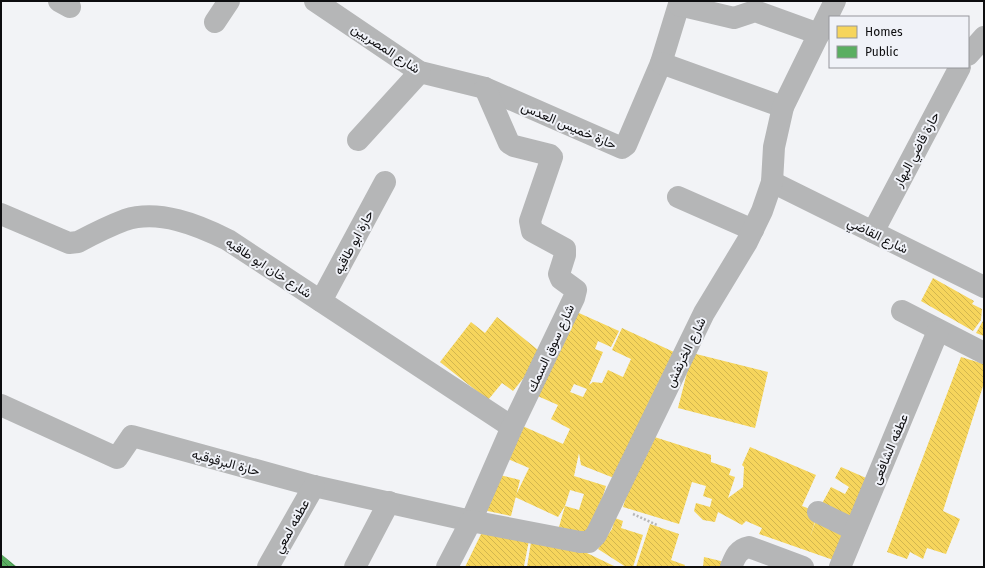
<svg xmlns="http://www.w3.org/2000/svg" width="985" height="568" font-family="'Fira Sans',Vazirmatn,sans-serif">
<defs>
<pattern id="homes-back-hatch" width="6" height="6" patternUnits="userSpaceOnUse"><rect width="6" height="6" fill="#f6d55c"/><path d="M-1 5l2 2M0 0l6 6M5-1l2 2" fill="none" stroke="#d2b64f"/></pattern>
<pattern id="public-back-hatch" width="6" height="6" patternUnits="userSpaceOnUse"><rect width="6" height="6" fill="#5aae61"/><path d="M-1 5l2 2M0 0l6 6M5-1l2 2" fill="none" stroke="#498c4e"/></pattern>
</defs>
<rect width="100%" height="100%" fill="#f2f3f6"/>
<!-- homes -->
<g fill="url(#homes-back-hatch)" fill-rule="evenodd">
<path d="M933,278L974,301L972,304L982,309L981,320L973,331L921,301Z"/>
<path d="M570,309L619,331L611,347L598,341L595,349L603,352L589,385L593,382L602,383L608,370L623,377L631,359L612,350L622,328L676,353L614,478L581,465L579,453L574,476L606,486L591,536L559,527L565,506L558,517L515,497L529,468L503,457L518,424L563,444L570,429L551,419L558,405L533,394ZM574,384L587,389L583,397L570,392ZM570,490L584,494L579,510L565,506Z"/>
<path d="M497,317L543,354L513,391L502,383L488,400L440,362L471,322L485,333Z"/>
<path d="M984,319V336L976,333Z"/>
<path d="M692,353L768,372L755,428L678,408Z"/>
<path d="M961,357L984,364V383L943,511L960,519L946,554L927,548L923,559L910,552L907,559L887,552Z"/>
<path d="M645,434L711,455V462L731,469L729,475L735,477L728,498L743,487L744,467L742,465L750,447L816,475L802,506L818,512L810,537L816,520L850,532L839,562L759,534L762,528L746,521L742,525L718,512L715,522L703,520L694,511L696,503L710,507L712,499L703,496L706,486L692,482L679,524L623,507Z"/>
<path d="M841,467L873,481L854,526L819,509L831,487L845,494L849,487L835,478Z"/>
<path d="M492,473L520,480L511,516L483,510Z"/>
<path d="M615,518L623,521L621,528L643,535L633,567H626L598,549L612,529Z"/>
<path d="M650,524L679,534L671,560L685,565L684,567H636Z"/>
<path d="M485,526L529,540L524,566L465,567Z"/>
<path d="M532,536L564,542L616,567H527Z"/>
<path d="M704,557L729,563V567H703Z"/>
</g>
<!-- public -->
<path fill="url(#public-back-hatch)" d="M1,554L17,567H1Z"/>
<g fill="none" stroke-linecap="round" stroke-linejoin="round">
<!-- path -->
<path stroke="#b6b6b7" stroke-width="2.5" stroke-dasharray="2 2" stroke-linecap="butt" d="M633,514L657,525"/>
<!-- minor -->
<g stroke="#b5b6b7" stroke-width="22">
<path d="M59,1L70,7"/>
<path d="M315,1L420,72L485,88L622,148L626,145L661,63L680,1"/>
<path d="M679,5L734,18L755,11L819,34"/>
<path d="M215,22L229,1"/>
<path d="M968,55L984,37"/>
<path d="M661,63L783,107"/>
<path d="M358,140L420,72"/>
<path d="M772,182L984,287"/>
<path d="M678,197L753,230"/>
<path d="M1,214L69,243L78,242C93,234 109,226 125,220C159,209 198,225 228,240L512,427"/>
<path d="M873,232L960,67"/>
<path d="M321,301L385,182"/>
<path d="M902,311L984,353"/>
<path d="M1,405L117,458L132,436L314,486L471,521L512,427L574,298L576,290L561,279L559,274L565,255V249L532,231L530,221L552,157L550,155L514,146L509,143L485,88"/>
<path d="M818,512L855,530"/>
<path d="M268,567L314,486"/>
<path d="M355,567L389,502"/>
<path d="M447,567L471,521L580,542H589L596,535L704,313L747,242L762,211L772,182L774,147L783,107L835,1"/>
<path d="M731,567C735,557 738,549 749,547L803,567"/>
<path d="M840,567L938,331"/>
</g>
</g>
<g text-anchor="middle" stroke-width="4" stroke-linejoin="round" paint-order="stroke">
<!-- street labels -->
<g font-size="13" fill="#0d0d0f" stroke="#f0f2f8">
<text transform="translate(386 48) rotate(33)" y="5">شارع المصريين</text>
<text transform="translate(569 125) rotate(23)" y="5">حارة خميس العدس</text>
<text transform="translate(916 149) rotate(-62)" y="5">حارة قاضي البهار</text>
<text transform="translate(878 235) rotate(26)" y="5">شارع القاضي</text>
<text transform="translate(353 242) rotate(-62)" y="5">حارة ابو طاقيه</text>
<text transform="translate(269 267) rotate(33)" y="5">شارع خان ابو طاقيه</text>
<text transform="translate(550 348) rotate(-65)" y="5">شارع سوق السمك</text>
<text transform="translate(685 352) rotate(-64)" y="5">شارع الخرنفش</text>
<text transform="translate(889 449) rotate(-67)" y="5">عطفه الشافعى</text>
<text transform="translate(226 462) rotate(15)" y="5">حارة البرقوقيه</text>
<text transform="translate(291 526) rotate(-61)" y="5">عطفه لمعي</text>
</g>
</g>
<!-- border -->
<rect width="985" height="568" fill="none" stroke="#0d0d0f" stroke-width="4"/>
<!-- legend -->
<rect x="829" y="16" width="140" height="52" fill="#f0f2f8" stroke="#95969b"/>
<rect x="837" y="26" width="20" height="12" fill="#f6d55c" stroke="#95969b"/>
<text x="865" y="36" font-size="12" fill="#0d0d0f">Homes</text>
<rect x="837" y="46" width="20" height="12" fill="#5aae61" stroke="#95969b"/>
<text x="865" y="56" font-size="12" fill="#0d0d0f">Public</text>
</svg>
